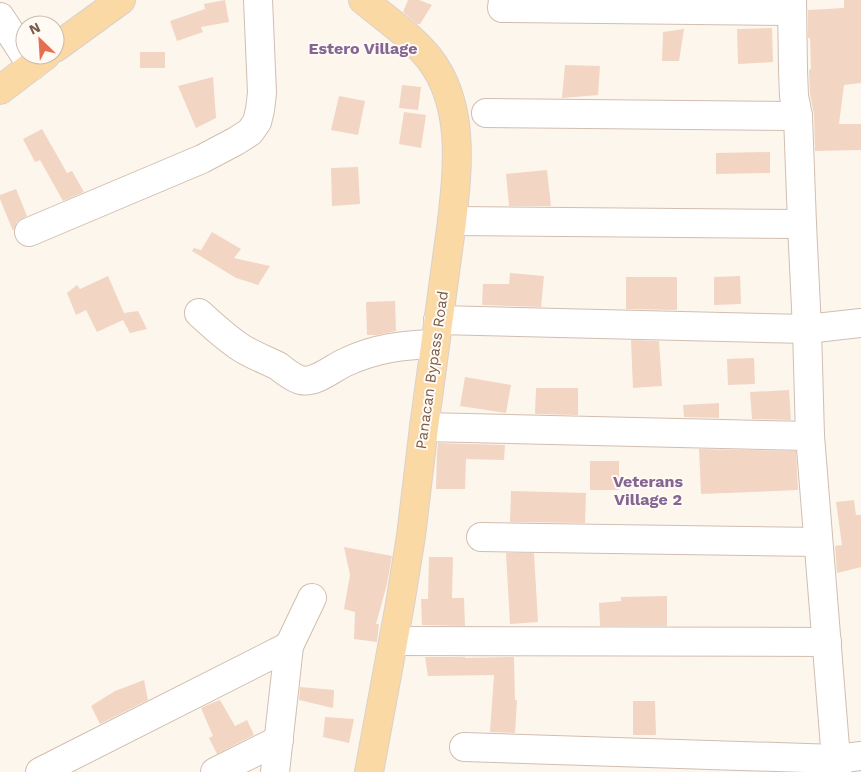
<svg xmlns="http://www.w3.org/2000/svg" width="861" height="772" font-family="'Work Sans',sans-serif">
<rect width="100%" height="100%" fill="#fdf6ec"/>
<!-- building -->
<g fill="#f3d5c3">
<path d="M225,0L229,22L201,27L203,32L177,41L170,21L205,9L204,4Z"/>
<path d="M408,0H419L432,5L420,24H417L403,12Z"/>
<path d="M844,0H861V83L844,85L839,124H861V150L815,151L814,115L810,94L809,70L811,69L810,38H808V10L844,8Z"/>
<path d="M772,28L773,62L738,64L737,29Z"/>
<path d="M684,29L679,61H662L663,32Z"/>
<rect x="140" y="52" width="25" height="16"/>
<path d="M565,65L600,66L598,95L562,98Z"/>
<path d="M213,77L216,118L196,128L178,86Z"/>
<path d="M402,85L421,87L418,110L399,108Z"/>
<path d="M339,96L365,101L358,135L331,130Z"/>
<path d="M404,112L426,115L421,148L399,144Z"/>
<path d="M42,129L67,173L72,171L84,192L63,201L40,160L35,162L23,139Z"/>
<path d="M770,152V173L716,174V153Z"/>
<path d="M358,167L360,204L332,206L331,168Z"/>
<path d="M547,170L551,206H509L506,174Z"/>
<path d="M16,189L27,216L17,222L13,231L0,199V195Z"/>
<path d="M212,232L241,249L234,258L270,266L258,285L236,278L192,251L194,248L201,250Z"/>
<path d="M510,273L544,276L541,307L482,305L483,284H509Z"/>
<path d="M108,276L124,313L138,311L147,329L130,333L123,320L97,332L86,310L76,315L67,293L77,285L80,289Z"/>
<path d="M740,276L741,304L714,305V277Z"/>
<path d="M626,277H677V310L626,309Z"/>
<path d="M395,301L396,331L377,335H367L366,302Z"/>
<path d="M631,340L659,341L662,386L633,388Z"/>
<path d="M754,358L755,384L728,385L727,359Z"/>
<path d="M465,377L511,385L506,413L460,406Z"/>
<path d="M536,388H578V415L535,414Z"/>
<path d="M789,390L791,420L752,419L750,392Z"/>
<path d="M719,403V418L684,417L683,405Z"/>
<path d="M438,443L505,445L504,460L466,459L465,489H436L437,453Z"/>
<path d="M699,449L796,451L798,490L701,494Z"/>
<rect x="590" y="461" width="29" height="29"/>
<path d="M511,491L586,493L585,523L510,522Z"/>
<path d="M854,500L856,515H861V567L837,573L835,546L842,545L836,502Z"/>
<path d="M344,547L392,556L387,584L376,624H379L377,642L354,639L355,612L344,609L350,575Z"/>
<path d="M506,553H534L538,622L510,624Z"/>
<path d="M429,557H453L452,598H464L465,626L422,625L421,599H428Z"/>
<path d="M667,596V626H600L599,603L621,601V597Z"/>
<path d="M425,657H465V658L514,657L515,700H517L515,733L490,732L494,675L428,676Z"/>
<path d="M144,680L148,700L100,724L91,706L115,691Z"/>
<path d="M300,687L334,690L333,708L299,700Z"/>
<path d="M220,700L235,726L247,720L254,735L217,754L209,738L213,736L201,708L212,703Z"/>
<path d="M633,701H655L656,735H633Z"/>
<path d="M325,717L354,719L349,743L323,737Z"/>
</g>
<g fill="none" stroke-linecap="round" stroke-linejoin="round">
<defs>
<g id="minor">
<path d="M503,0L502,8L792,11"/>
<path d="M792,0L793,70L794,96L798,116L802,224L807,329L810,436L837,772"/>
<path d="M0,17L32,66"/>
<path d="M486,113L798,116"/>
<path d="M452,221L802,224"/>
<path d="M29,232L202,159L236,141L250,132L257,122L260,110L262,93L258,0"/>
<path d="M199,313C211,324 224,336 237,345C249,354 264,359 278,366C283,370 295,379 301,380C315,384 334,367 346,362C376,348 403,345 435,344"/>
<path d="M438,320L807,329L861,323"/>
<path d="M424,427L810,436"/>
<path d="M481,537L818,542"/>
<path d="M394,641L827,642"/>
<path d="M464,747L837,759L861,756"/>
<path d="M40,772L289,646"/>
<path d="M215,772L279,740"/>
<path d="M275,772L289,646L312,598"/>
</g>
<g id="major">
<path d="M363,0C385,18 411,36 429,58C465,104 458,167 452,221L424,427L411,536L400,604L369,772"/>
<path d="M55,48L121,0"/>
<path d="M0,90L46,55"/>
</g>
</defs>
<!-- minor casing -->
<use href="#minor" stroke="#d1beb0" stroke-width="30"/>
<!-- major casing -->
<use href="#major" stroke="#dad1cd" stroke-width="30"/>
<!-- minor -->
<use href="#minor" stroke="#fff" stroke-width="28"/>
<!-- major -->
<use href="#major" stroke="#fbd9a5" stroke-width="28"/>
</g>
<g text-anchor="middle" stroke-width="4" stroke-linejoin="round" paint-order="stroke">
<!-- street labels -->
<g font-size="15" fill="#7a5c4d" stroke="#fffaf3">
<text transform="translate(432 370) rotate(-82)" y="5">Panacan Bypass Road</text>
</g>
<!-- neighbourhood labels -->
<g font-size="16" font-weight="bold" fill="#846695" stroke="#fffaf3">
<text x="363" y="54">Estero Village</text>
<text x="648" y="487">Veterans<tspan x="648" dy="18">Village 2</tspan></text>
</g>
</g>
<!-- north arrow -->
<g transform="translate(40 40) rotate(335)"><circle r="24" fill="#fffaf3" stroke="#cabbb1"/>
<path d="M0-4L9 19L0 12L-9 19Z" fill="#e76f51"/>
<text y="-8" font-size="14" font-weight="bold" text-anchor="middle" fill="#7a5c4d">N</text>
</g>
</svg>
